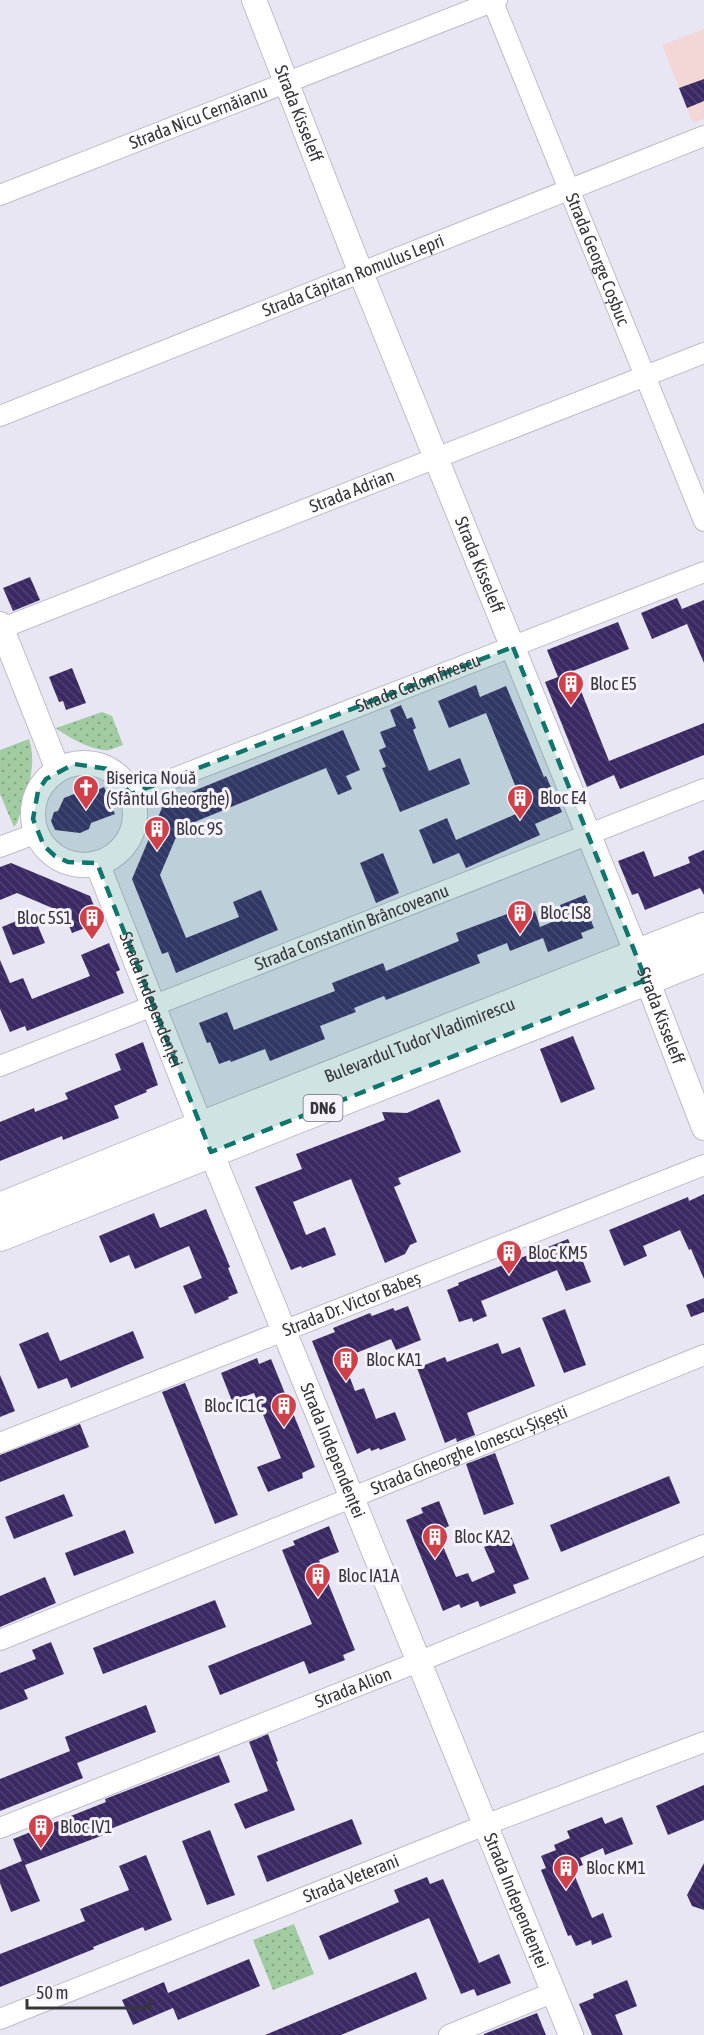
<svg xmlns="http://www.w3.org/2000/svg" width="704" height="2035" font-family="'Asap Condensed',sans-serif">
<defs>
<pattern id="grass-dots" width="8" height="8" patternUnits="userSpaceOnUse" patternTransform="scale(1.5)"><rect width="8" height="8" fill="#a1cca2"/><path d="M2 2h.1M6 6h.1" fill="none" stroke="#84a685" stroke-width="1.8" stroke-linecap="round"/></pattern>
<pattern id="building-back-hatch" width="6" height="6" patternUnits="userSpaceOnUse" patternTransform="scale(1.5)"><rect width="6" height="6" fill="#3b2963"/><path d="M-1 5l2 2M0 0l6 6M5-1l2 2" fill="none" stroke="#4f4072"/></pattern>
</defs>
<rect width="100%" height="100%" fill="#e9e6f4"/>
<!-- education -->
<path fill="#f2d7d6" d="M704,29V119L693,123L662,45Z"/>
<!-- grass -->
<g fill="url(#grass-dots)">
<path d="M102,712L112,716L123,745C119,746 113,749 109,750C95,752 67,737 56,728Z"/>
<path d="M29,739C38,766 26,796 17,823L14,827L0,794V750Z"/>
<path d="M294,1924L314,1974L273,1990L253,1940Z"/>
</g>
<!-- building -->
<g fill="url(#building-back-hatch)">
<path d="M704,79V101L687,108L679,88Z"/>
<path d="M30,577L40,600L13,611L3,588Z"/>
<path d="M677,598L682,609L704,600V663L687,624L652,639L641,613Z"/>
<path d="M618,622L629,649L573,671L609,761L704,723V755L620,789L614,775L587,787L545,682L558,677L547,650Z"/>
<path d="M72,668L86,703L66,710L63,701L59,702L49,677Z"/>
<path d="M476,685L480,697L506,686L544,777L546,776L562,812L535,824L540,835L466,868L459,853L433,864L419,830L447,818L456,840L525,810L486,713L449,728L438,701Z"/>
<path d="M401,705L407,719L412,717L416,728L413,730L429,771L460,758L470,784L400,812L382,768L386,767L379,750L386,747L380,732L396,726L390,710Z"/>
<path d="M343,730L360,770L346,776L352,789L338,795L326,768L180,828L160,875L186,938L239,917L233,902L261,890L278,930L176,973L168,952L162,954L132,879L164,803Z"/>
<path d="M104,787L107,793L114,790L120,805L112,808L115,814L91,823L89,829L80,833L55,830L51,821L54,812L58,811L64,798L74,794L81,797Z"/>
<path d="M704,850V895L700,888L645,910L638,893L632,895L618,861L644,851L654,877L690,863L688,857Z"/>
<path d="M383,853L399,893L376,903L360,863Z"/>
<path d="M11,863L90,896L101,922L72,933L64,913L17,893L0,900V867Z"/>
<path d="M585,895L594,917L590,918L594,928L581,933L583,938L548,952L543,938L510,951L507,943L477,955L480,963L386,1000L384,996L354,1008L356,1012L320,1026L325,1039L270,1061L265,1049L231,1062L230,1060L219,1064L210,1042L207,1043L199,1023L227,1012L234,1030L335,991L332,983L383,963L386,971L459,941L456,933L507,914L510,921L535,911L540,927L564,917L560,905Z"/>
<path d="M33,914L45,943L13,955L2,927Z"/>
<path d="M109,943L120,970L116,972L124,993L27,1031L25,1026L10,1032L0,1009V960L10,983L23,978L32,999L90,976L81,955Z"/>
<path d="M573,1036L595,1089L561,1103L540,1049Z"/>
<path d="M143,1042L158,1085L146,1090L147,1092L114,1106L119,1118L63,1140L62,1136L0,1161V1122L34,1108L35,1112L68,1099L65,1093L121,1070L115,1054Z"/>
<path d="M439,1099L461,1152L398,1178L401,1184L394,1187L417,1242L410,1245L405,1254L385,1263L351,1179L293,1202L306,1235L325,1227L336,1255L302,1268L301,1266L291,1270L255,1187L302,1169L296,1154L385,1120L382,1112L407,1113Z"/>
<path d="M704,1194V1279L691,1249L689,1250L680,1230L643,1246L647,1256L624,1266L609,1230L688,1197L689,1201Z"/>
<path d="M206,1209L230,1267L228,1268L238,1293L228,1297L229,1299L195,1314L183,1286L202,1278L189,1246L135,1269L129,1255L110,1263L99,1236L154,1213L160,1228Z"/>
<path d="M568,1239L573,1250L578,1249L591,1282L566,1291L557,1270L481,1301L487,1316L473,1322L472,1318L459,1322L447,1290L459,1285L458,1283Z"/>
<path d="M704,1298V1312L691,1317L686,1305Z"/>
<path d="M408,1306L421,1340L396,1350L391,1339L351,1355L355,1367L347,1370L355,1391L364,1388L376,1419L395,1412L406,1440L380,1450L379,1448L371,1451L370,1448L357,1454L312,1341L335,1332L333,1328L370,1313L372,1316L393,1308L395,1311Z"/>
<path d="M565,1309L586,1365L564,1373L542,1318Z"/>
<path d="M133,1331L144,1358L71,1388L67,1378L38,1389L19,1344L48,1332L60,1361Z"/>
<path d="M498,1343L502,1354L520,1347L535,1386L467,1413L475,1435L457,1442L456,1438L445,1443L417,1368L445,1357L447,1362Z"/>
<path d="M257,1358L259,1364L271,1359L315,1467L302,1473L303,1478L268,1492L257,1467L281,1458L254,1393L232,1401L221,1373Z"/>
<path d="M0,1375L15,1411L0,1417Z"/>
<path d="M185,1383L238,1515L215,1524L162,1392Z"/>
<path d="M80,1424L89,1447L0,1482V1455Z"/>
<path d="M495,1453L514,1504L484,1515L466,1464Z"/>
<path d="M669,1476L680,1503L561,1552L550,1525Z"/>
<path d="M64,1494L73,1516L14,1539L5,1517Z"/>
<path d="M439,1501L449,1526L437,1532L456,1577L468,1573L472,1582L495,1572L484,1547L511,1536L529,1579L513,1585L516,1593L480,1607L478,1601L461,1608L459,1604L443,1611L406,1520L423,1513L421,1508Z"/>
<path d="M329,1526L339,1552L319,1560L355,1650L343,1655L345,1660L309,1674L304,1661L220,1695L208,1666L312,1624L282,1550L295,1545L293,1541Z"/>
<path d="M125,1530L134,1553L74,1576L65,1553Z"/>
<path d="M45,1577L56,1603L0,1627V1596Z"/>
<path d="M215,1600L226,1627L103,1674L93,1648Z"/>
<path d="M51,1642L64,1674L24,1690L28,1699L0,1710V1673L36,1659L32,1650Z"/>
<path d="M146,1705L156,1732L77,1763L83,1778L0,1811V1779L70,1751L65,1737Z"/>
<path d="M268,1734L278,1761L276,1762L295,1810L245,1829L234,1804L268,1791L249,1742Z"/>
<path d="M219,1755L230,1782L105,1831L106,1834L25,1865L40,1901L11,1912L0,1883V1870L22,1861L13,1839L106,1802L105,1799Z"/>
<path d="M704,1785V1820L668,1835L656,1806Z"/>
<path d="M602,1817L605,1824L622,1817L633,1844L605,1855L603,1848L580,1858L583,1865L572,1869L592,1918L603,1913L612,1937L592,1945L591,1940L576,1946L571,1935L568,1936L541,1870L546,1868L541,1856L556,1850L554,1845L570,1838L567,1831Z"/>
<path d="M352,1819L362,1844L267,1882L257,1856Z"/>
<path d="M210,1830L235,1895L207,1905L182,1841Z"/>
<path d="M146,1855L172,1920L145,1931L143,1927L93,1947L94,1949L0,1987V1954L85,1921L80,1909L129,1890L119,1866Z"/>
<path d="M704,1863V1910L692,1906L687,1895Z"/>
<path d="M427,1877L430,1884L443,1879L479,1963L499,1954L511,1983L477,1996L474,1989L461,1994L429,1918L329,1960L319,1936L399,1902L394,1890Z"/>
<path d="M249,1959L260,1986L178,2020L173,2008L133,2025L122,2000L164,1982L168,1993Z"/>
<path d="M416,1972L427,1999L341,2035H265Z"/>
<path d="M627,1980L637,2006L615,2015L623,2035H592L579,2004L594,1998L593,1994Z"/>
<path d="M537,2013L546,2035H484V2034Z"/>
</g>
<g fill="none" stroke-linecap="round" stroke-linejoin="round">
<defs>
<g id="minor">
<path id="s1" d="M492,0L704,521"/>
<path id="s2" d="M0,195L497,0"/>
<path id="s3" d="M0,416L704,136"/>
<path id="s4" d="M0,629L704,353"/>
<path id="s5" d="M131,795L704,572"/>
<path d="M0,847L37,833"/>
<path id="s6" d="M0,1066L704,789"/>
<path id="s7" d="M0,1443L704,1165"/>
<path id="s8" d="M0,1640L704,1355"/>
<path id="s9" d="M0,1828L418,1662L704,1545"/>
<path id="s10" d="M0,2019L485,1825L704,1742"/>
<path d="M449,2035L554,1992"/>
</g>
<g id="tertiary">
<path id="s11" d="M254,0L361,273L637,954L704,1128"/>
<path d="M0,624L58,770"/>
<circle cx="84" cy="814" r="51"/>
<path id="s12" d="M97,863L211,1152L571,2035"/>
</g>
<g id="primary">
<path id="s13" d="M0,1208L180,1135L704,928"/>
<path d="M0,1236L704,957"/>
</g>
</defs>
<!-- minor casing -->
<use href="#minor" stroke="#bfbcc9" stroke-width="22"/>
<!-- tertiary casing -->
<use href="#tertiary" stroke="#bfbcc9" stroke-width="26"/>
<!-- primary casing -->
<use href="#primary" stroke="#bfbcc9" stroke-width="32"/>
<!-- minor -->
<use href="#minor" stroke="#fff" stroke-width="20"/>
<!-- tertiary -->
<use href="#tertiary" stroke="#fff" stroke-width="24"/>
<!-- primary -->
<use href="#primary" stroke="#fff" stroke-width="30"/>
</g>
<!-- marked area -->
<path fill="#0f766e" fill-opacity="0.2" stroke="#0f766e" stroke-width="4.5" stroke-dasharray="12 8" stroke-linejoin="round" d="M513,647L646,980L211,1152L97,863L68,862L55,856L44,846L33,819L38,791L46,779L74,764L108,769L131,794Z"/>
<!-- icons -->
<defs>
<symbol id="building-pin" viewBox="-11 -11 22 30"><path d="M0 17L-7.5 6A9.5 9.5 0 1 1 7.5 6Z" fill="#d04049" stroke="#f6f3ff"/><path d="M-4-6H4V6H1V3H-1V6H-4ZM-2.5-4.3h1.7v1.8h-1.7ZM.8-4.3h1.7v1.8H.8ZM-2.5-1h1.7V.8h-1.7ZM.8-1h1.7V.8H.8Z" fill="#fff"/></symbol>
<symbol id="church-pin" viewBox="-11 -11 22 30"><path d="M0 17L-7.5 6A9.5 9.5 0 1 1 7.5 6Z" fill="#d04049" stroke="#f6f3ff"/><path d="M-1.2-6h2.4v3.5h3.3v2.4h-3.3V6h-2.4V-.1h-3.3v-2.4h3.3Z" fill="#fff"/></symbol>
</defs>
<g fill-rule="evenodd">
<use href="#building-pin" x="556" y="669" width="30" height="40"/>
<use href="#church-pin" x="71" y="773" width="30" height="40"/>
<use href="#building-pin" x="505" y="783" width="30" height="40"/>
<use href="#building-pin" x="142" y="814" width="30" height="40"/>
<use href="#building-pin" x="505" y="898" width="30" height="40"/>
<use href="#building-pin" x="77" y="903" width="30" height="40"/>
<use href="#building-pin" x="494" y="1238" width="30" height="40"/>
<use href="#building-pin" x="331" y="1345" width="30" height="40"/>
<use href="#building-pin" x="269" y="1391" width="30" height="40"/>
<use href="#building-pin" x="420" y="1522" width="30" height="40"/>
<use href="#building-pin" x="303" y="1561" width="30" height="40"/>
<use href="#building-pin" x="26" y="1812" width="30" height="40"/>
<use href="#building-pin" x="551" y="1853" width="30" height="40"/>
</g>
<g text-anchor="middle" stroke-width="6" stroke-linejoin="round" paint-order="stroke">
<!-- shield labels -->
<rect fill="#f6f3ff" stroke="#706f76" stroke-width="1.5" x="303.5" y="1095" width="39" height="26" rx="4.5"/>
<g font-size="16" font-weight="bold" fill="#37363b">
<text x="323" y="1114">DN6</text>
</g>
<!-- street labels -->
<g font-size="18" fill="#37363b" stroke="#f6f3ff">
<text dy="6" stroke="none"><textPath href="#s11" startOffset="122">Strada Kisseleff</textPath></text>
<text dy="6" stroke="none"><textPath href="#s2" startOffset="213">Strada Nicu Cernăianu</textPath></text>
<text dy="6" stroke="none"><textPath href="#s1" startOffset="280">Strada George Coșbuc</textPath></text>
<text dy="6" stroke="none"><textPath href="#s3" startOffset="380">Strada Căpitan Romulus Lepri</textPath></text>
<text dy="6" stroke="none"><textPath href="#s4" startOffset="378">Strada Adrian</textPath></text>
<text dy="6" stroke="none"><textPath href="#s11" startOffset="608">Strada Kisseleff</textPath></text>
<text dy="6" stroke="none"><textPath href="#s5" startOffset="308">Strada Calomfirescu</textPath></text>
<text dy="6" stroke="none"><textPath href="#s6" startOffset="378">Strada Constantin Brâncoveanu</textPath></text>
<text dy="6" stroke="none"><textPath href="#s12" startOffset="147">Strada Independenței</textPath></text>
<text dy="6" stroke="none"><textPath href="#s11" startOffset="1094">Strada Kisseleff</textPath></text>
<text dy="6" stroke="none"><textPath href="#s13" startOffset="452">Bulevardul Tudor Vladimirescu</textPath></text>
<text dy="6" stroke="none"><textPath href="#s7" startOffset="378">Strada Dr. Victor Babeș</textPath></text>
<text dy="6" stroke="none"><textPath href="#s12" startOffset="633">Strada Independenței</textPath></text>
<text dy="6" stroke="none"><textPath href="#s8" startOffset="506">Strada Gheorghe Ionescu-Șișești</textPath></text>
<text dy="6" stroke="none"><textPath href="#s9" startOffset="380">Strada Alion</textPath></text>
<text dy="6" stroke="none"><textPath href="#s10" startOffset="378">Strada Veterani</textPath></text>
<text dy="6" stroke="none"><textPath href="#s12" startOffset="1119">Strada Independenței</textPath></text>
</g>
<!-- poi labels -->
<g font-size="18" fill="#37363b" stroke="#f6f3ff" text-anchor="start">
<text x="590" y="690">Bloc E5</text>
<text x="106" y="784">Biserica Nouă<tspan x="106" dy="21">(Sfântul Gheorghe)</tspan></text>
<text x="540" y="804">Bloc E4</text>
<text x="176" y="835">Bloc 9S</text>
<text x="540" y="919">Bloc IS8</text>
<text x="72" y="924" text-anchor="end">Bloc 5S1</text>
<text x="528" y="1259">Bloc KM5</text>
<text x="366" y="1366">Bloc KA1</text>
<text x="264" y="1412" text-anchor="end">Bloc IC1C</text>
<text x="454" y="1543">Bloc KA2</text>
<text x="338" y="1582">Bloc IA1A</text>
<text x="60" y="1833">Bloc IV1</text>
<text x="586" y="1874">Bloc KM1</text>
</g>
</g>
<!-- scale -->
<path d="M27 1999v9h123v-9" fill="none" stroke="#37363b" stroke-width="3"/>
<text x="36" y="1999" font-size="18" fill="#37363b" stroke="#f6f3ff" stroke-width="4.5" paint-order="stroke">50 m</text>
</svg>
